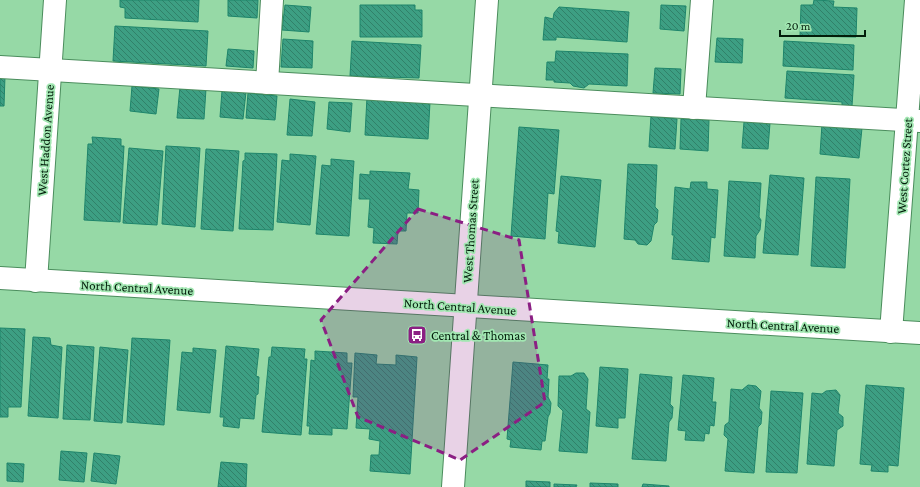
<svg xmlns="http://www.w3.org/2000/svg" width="920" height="487" font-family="'Crimson Pro',serif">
<defs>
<pattern id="building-back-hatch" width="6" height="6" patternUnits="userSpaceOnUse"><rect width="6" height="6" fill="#3d9f83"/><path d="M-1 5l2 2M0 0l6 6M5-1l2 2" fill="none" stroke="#318169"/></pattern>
</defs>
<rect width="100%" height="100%" fill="#96d9a6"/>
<!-- building -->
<g fill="url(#building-back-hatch)" stroke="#1e856b">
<path d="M120,0H199L198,22L125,18V8L120,7Z"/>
<path d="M228,0H258L257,18L228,16Z"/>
<path d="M814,0L834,1L833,7L857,8L856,37L800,36L801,5H813Z"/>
<path d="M285,5L311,7L309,32L282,30Z"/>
<path d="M360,5H415V10H422V37H360Z"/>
<path d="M661,5L686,6L684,31L660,29Z"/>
<path d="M559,7L629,12L627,42L556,37V40H543L545,17L553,19L554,13Z"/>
<path d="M115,26L208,31L206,66L113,61Z"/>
<path d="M717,38L743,39L742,63L715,62Z"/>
<path d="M283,39L313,41L312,68L281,67Z"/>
<path d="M352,41L421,45L419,78L350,76Z"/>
<path d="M784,41L854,45L853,70L783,66Z"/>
<path d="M228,49L254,51L253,68L226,66Z"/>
<path d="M556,51L628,54L627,86L589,84L584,88L573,86L570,83L554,82V80H546L547,62H555Z"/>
<path d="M655,68L681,69L680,94L653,93Z"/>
<path d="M787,71L854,75L852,106L842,105V102L785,98Z"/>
<path d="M0,76H5L4,106H0Z"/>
<path d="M132,86L159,89L156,114L130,111Z"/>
<path d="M180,87L206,89L204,119L177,118Z"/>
<path d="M222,91L246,92L243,119L220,117Z"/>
<path d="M248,93L277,96L275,120L246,118Z"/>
<path d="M367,97L430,102L428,139L365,135Z"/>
<path d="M290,99L315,102L312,136L287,135Z"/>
<path d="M329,102L352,103L350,132L327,129Z"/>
<path d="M651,116L677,119L675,149L649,147Z"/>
<path d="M681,119L709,120L708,151L680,149Z"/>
<path d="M744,122L770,123L768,149L742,148Z"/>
<path d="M822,124L862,128L859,158L820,154Z"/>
<path d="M519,127L559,130L554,194L548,193L545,239L511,236Z"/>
<path d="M92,137L121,139V146H124L120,222L84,220L88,144H93Z"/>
<path d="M166,146L200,148L195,227L162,224Z"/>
<path d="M129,148L163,151L157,225L123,223Z"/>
<path d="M206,149L239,151L233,231L201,229Z"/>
<path d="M245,153L277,154L273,230L239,229L243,161L245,160Z"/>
<path d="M290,154L316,156L310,225L277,222L282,160L290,161Z"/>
<path d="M331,159L354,161L349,236L316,234L322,165L331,166Z"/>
<path d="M628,164L657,165L655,207L658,210L657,222L654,225L651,241L647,245L638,244L635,240L624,239Z"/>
<path d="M370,171L410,173L408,189L419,190L418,213H407L406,231H398L397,244L373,243L374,228L368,227L370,199H359L360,174L370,175Z"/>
<path d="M770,175L804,178L798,255L763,253Z"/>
<path d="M561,176L601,180L595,247L558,243L559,232L556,231Z"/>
<path d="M816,177L850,179L845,268L811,266Z"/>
<path d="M729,181L761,183L759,217L761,220L760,230L756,236L755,258L724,256Z"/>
<path d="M691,182H707V189L718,190L715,238L711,237L709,262L672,259L674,235H672L675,187L690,189Z"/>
<path d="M0,328L25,329L21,407H8V417H0Z"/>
<path d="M33,337L50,338L51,345L62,347L58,418L28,416Z"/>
<path d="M132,338L170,340L164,425L127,422Z"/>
<path d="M67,345L94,347L90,420L63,419Z"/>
<path d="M226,346L259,349L256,376L259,377L258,394L256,395L254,419L240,418L239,428L223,426L224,417H220Z"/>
<path d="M100,347L128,350L122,423L94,421Z"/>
<path d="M272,347L305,349L304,359H307L301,435L262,432L269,357H271Z"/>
<path d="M193,348L216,350L210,413L177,410L182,352L193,353Z"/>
<path d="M315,351L347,353V363H352L347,429L332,428V435L309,434L310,426H307L311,360L315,361Z"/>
<path d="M355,353L377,355L376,364L396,365V355L417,357L410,474L370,471L371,455H379L380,441L369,439L370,429L356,428L358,397H353Z"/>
<path d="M513,362L548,365L547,379H549L548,397L551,403L550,413L548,417L545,441H542L541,450L510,447L511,440L507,439Z"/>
<path d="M600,367L628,369L625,418H618V428L596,426Z"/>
<path d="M576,373H584L588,379L586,409L590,412L587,453L559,451L563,411L558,406L559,376H571Z"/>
<path d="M640,374L672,377L670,404L673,407L672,418L669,422L666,461L632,459Z"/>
<path d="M683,375L714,378L712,402H716L714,426L710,425L709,434L705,433L704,441L685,440L686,431L678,430Z"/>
<path d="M748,385L756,386L761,391L759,408L762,412L761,424L758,427L754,473L725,471L728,439L724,435L725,425L729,422L731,389L742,390Z"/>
<path d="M866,385L904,388L898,466L888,465V472L871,471L872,465L860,464Z"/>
<path d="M836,390L840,395L838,413L843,417V426L837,430L834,466L807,464L812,393L822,394L826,391Z"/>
<path d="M771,391L803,393L797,473L766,472Z"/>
<path d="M61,451L87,453L84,482L59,480Z"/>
<path d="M94,453L120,456L116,484L91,481Z"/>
<path d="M221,462L247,464L246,487H218Z"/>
<path d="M7,463L24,464L23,482L7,481Z"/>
<path d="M526,481L550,482V487H526Z"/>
<path d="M590,483L618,484V487H590Z"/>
<path d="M554,484L577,485L576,487H554Z"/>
<path d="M643,484L669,486V487H642Z"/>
</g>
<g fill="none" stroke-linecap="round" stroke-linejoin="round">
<defs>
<g id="minor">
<path d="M0,67L920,121"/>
<path d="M267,83L272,0"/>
<path d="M694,108L702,0"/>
<path d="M0,278L920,333"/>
<path d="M36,281L55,0"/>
<path d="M891,332L916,0"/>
<path d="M453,487L487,0"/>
</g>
</defs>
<!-- minor casing -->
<use href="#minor" stroke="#4b8d5d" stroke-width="24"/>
<!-- minor -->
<use href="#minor" stroke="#fff" stroke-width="22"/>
</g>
<!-- marked area -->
<path fill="#8b1f83" fill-opacity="0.2" stroke="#8b1f83" stroke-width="3" stroke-dasharray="8 5" stroke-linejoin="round" d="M418,209L519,240L545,402L460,460L358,417L321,320Z"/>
<!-- icons -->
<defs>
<symbol id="bus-square" viewBox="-11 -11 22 22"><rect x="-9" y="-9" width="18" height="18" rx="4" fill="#8b1f83" stroke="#a2e7b2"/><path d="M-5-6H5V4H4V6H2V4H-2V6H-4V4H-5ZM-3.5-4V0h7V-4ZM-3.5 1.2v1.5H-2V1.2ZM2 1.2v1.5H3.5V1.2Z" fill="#fff"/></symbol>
</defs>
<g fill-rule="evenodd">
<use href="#bus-square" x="406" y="324" width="22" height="22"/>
</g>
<g text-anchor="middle" stroke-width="3.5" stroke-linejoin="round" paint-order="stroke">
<!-- street labels -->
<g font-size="13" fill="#021d0a" stroke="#a2e7b2">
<text transform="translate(45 140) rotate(-86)" y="5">West Haddon Avenue</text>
<text transform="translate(904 166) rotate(-86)" y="5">West Cortez Street</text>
<text transform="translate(470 231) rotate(-86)" y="5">West Thomas Street</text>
<text transform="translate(137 287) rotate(3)" y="5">North Central Avenue</text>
<text transform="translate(460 306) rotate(4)" y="5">North Central Avenue</text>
<text transform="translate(783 325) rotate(3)" y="5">North Central Avenue</text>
</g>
<!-- poi labels -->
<g font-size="13" fill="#021d0a" stroke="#a2e7b2" text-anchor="start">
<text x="431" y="340">Central &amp; Thomas</text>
</g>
</g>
<!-- scale -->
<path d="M780 30v6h85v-6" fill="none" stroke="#021d0a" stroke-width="2"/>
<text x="786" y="30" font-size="12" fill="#021d0a" stroke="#a2e7b2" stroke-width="3" paint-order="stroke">20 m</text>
</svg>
